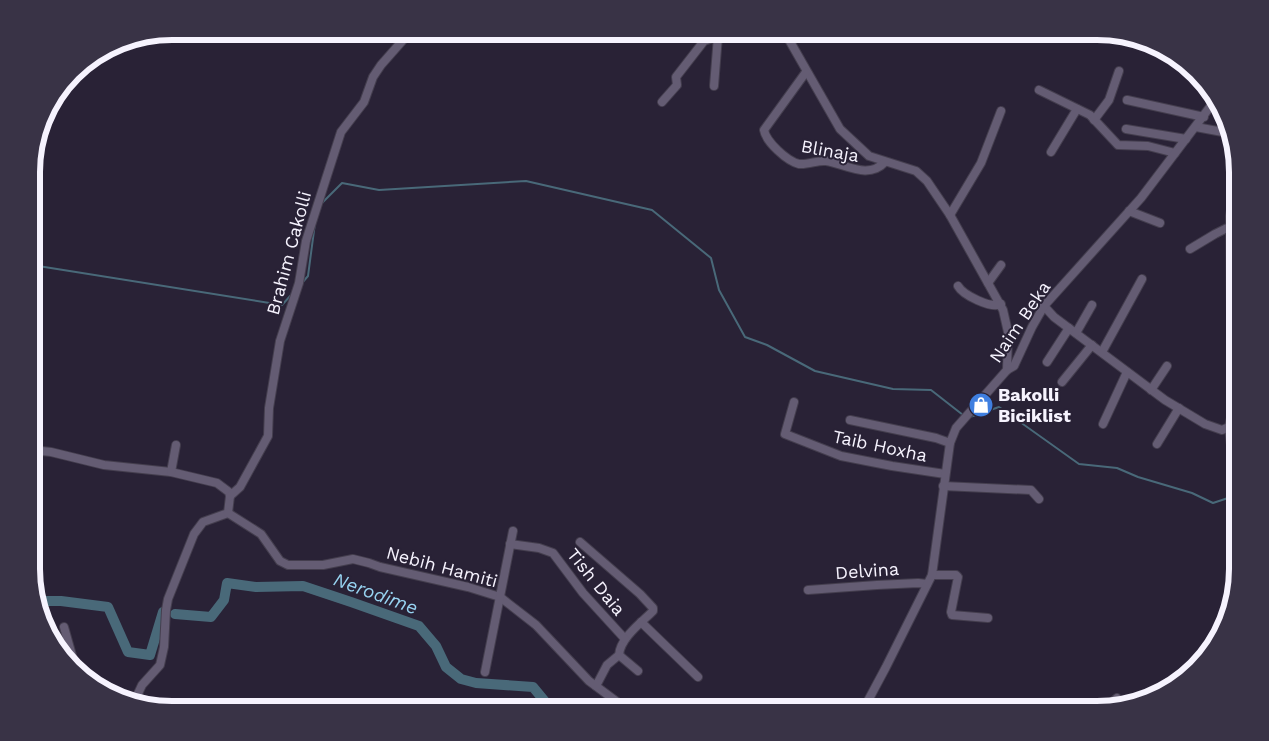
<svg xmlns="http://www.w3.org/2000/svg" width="1269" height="741" font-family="'Work Sans',sans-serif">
<rect width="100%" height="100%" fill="#292236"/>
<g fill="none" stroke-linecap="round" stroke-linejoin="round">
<!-- stream -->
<g stroke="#496979" stroke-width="2">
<path d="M320,205L342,183L379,190L526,181L652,210L711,258L719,290L745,337L767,345L815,371L893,389L931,390L963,415"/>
<path d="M32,265L282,305L292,294"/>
<path d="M302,283L308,276L315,223"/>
<path d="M970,417L999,407L1079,464L1117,468L1138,477L1192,493L1213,503L1237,495"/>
</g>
<!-- river -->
<g stroke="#496979" stroke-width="10">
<path d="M38,601H61L108,607L128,652L150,655L163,612"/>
<path d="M175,614L211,617L224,600L227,583L256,587L303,586L351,602L419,626L436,646L446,667L461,679L476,683L533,687L552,710"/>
</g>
<defs>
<g id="minor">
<path d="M784,31L840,129L869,156L916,171L927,181L950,215L1003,310L1008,332L1007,370"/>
<path d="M806,72L764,130C766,142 787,161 799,164C808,165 818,160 826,161C846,164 868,180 885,162"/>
<path d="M714,86L718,36"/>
<path d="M1039,90L1090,115L1118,145L1148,146L1175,153"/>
<path d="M1127,100L1204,117"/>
<path d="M662,102L677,85L676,77L704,41L718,36L722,31"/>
<path d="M1094,120L1109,100L1119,71"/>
<path d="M1196,127L1228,133"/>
<path d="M1126,129L1186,139"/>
<path d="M1051,152L1077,109"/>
<path d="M1129,211L1160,223"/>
<path d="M950,215L981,163L1001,111"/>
<path d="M1190,249L1215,234L1229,227"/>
<path d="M988,283L1001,265"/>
<path d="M958,286C963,295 991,309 1001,304"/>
<path d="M1044,306L1054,317L1165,400L1205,424L1222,430L1229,427L1236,397L1231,317L1230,216L1237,174"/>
<path d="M1076,333L1092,305"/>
<path d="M1102,352L1142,279"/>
<path d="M1047,362L1069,328"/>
<path d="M1062,382L1092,345"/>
<path d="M1151,390L1167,366"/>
<path d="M794,402L785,434L841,456L892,466L945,474"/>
<path d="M850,420L936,438L950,443"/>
<path d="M1103,424L1127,372"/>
<path d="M1229,427L1235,481L1237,490"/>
<path d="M1157,444L1179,408"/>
<path d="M32,450L51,452L104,465L171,472L217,483L229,492L230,496L228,513L203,522L194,534L168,599L166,610L164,647L160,665L142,685L135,700"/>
<path d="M171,472L176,445"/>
<path d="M943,486L1031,490L1039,499"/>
<path d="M230,496L240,487L268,436L269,408L280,341L299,283L306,241L341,132L364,102L373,77L381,65L411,31"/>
<path d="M228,513L261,534L280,561L288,565H323L353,559L369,563L380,567L468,587L500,597L536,625L589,681L628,710"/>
<path d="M580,542L640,594L653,608V611C642,622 620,638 619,655L607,665L596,686"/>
<path d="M510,544L539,548L553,553L583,593L625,639"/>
<path d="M932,575H956L958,577L951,612L952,615L988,618"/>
<path d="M808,590L877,585L918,583L927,584"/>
<path d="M641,622L698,677"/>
<path d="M64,627L75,666"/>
<path d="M619,655L638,671"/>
<path d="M485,672L513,531"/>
<path d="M1110,708V704L1117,698"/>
<path d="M863,710L886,667L932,575L950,443L956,428L1007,370L1014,366L1032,327L1044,306L1141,198L1216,99"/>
</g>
</defs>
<!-- minor casing -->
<use href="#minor" stroke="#443e4e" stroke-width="10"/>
<!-- minor -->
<use href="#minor" stroke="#645c73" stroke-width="8"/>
</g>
<!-- icons -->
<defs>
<symbol id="shop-disc" viewBox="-11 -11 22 22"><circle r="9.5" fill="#3f7fe0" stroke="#292236"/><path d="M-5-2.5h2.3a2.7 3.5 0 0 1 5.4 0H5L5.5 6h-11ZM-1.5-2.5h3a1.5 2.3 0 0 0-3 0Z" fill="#fff"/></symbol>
</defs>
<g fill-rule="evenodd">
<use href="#shop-disc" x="967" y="391" width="28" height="28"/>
</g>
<g text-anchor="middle" stroke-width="4" stroke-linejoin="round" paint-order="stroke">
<!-- street labels -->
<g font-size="18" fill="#f6f3fe" stroke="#292236">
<text transform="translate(830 151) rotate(10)" y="6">Blinaja</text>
<text transform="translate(289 253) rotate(-75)" y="6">Brahim Cakolli</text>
<text transform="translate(1020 322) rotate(-56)" y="6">Naim Beka</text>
<text transform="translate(880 446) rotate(12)" y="6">Taib Hoxha</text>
<text transform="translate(442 567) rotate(15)" y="6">Nebih Hamiti</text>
<text transform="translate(867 571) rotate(-4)" y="6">Delvina</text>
<text transform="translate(596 582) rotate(51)" y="6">Tish Daia</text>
</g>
<!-- poi labels -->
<g font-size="18" font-weight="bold" fill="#f6f3fe" stroke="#292236" text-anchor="start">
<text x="998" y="401">Bakolli<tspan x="998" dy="21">Biciklist</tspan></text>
</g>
<!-- water labels -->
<g font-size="19" font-style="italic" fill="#97d3f1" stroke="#292236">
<text transform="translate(376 593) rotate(20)" y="7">Nerodime</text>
</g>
</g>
<!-- crop -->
<path d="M0 0H1269V741H0ZM172 40H1097A132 132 0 0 1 1229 172V569A132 132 0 0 1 1097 701H172A132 132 0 0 1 40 569V172A132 132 0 0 1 172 40Z" fill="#393346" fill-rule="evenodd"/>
<path fill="none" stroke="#f6f3fe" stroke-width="6" d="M172 40H1097A132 132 0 0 1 1229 172V569A132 132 0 0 1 1097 701H172A132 132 0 0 1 40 569V172A132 132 0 0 1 172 40Z"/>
</svg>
